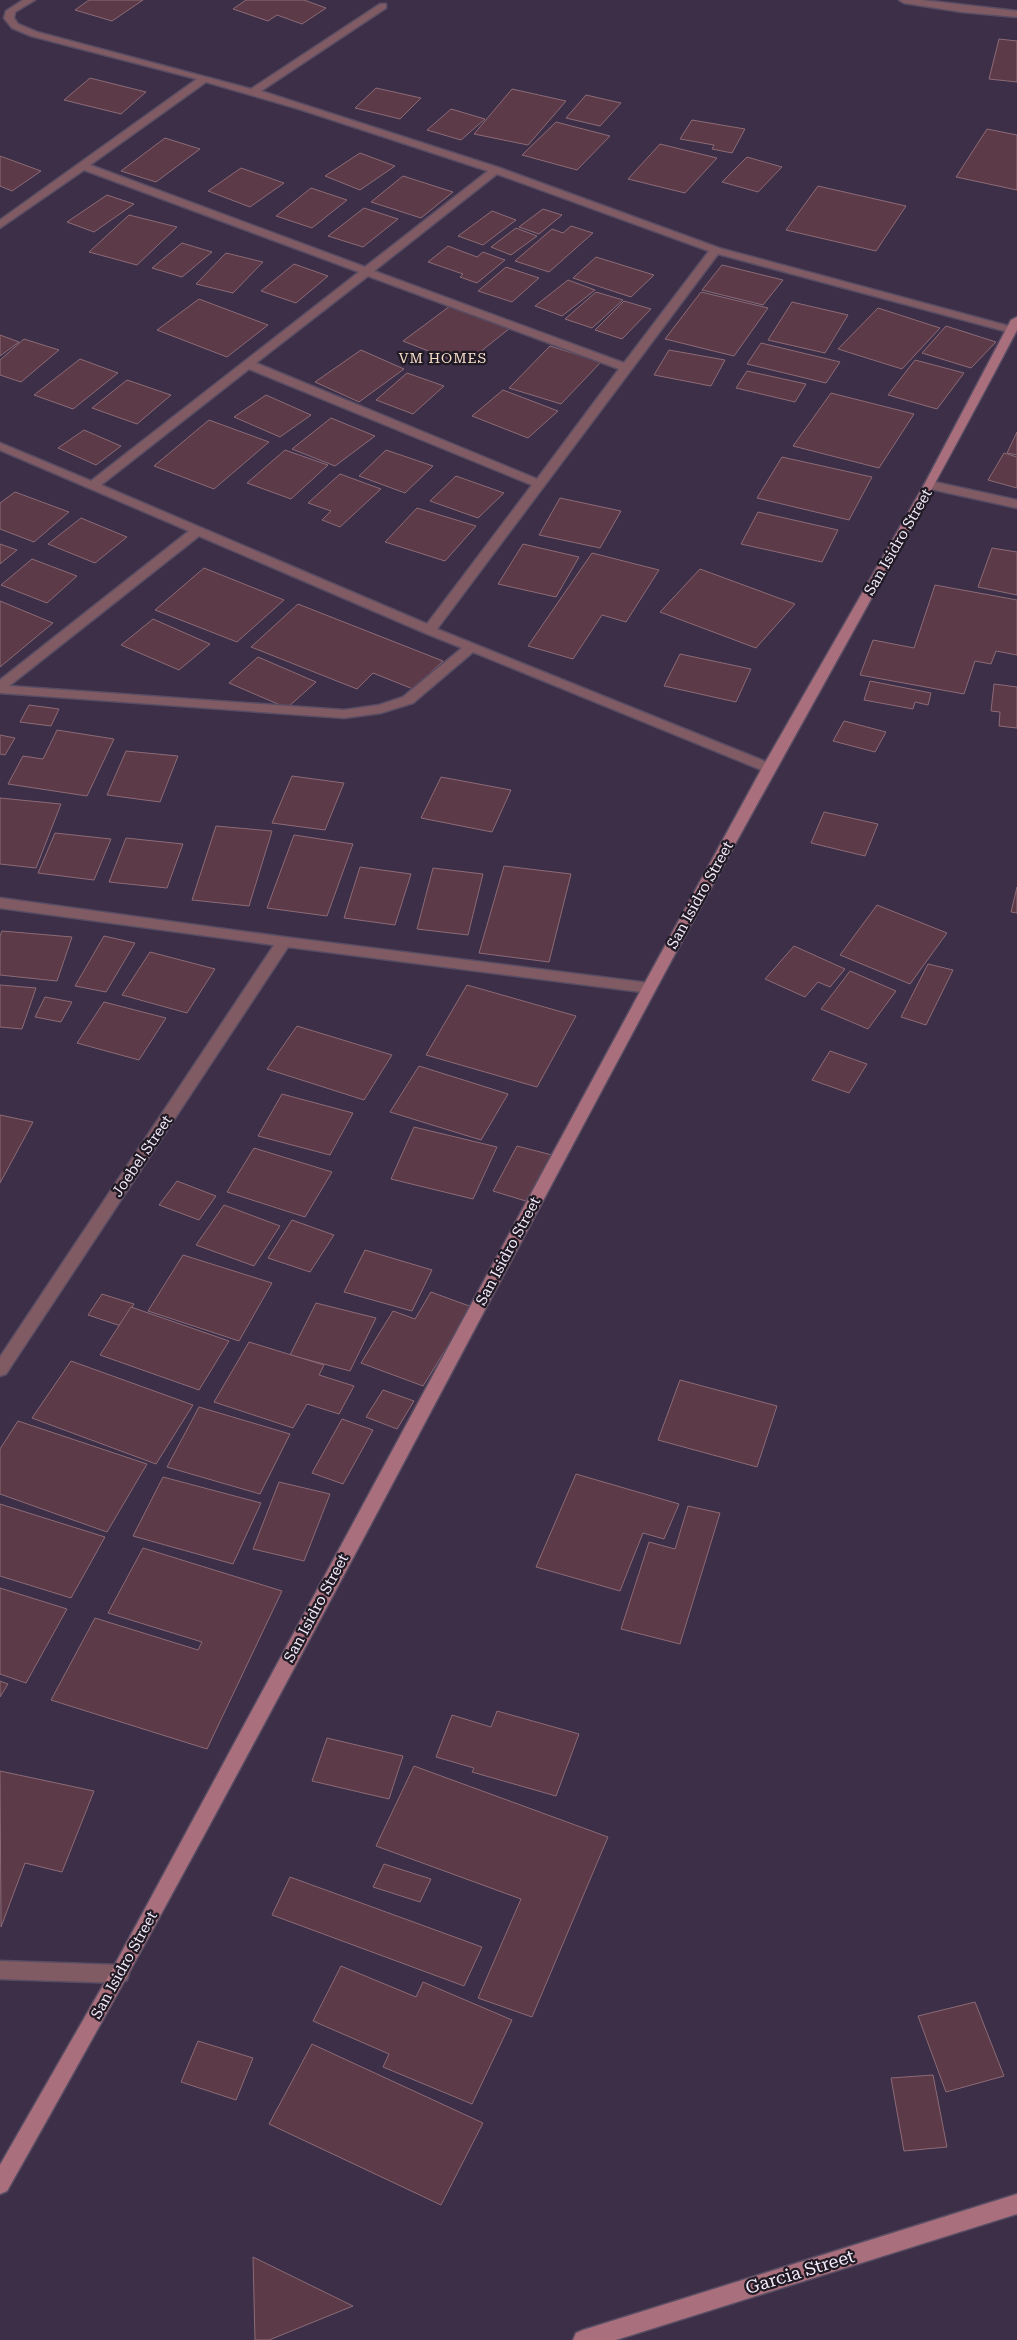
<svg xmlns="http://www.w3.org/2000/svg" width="1017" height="2340" font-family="'Roboto Serif',serif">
<rect width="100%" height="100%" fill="#3c2f47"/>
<!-- building -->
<g fill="#5c3a47" stroke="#8c6b77">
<path d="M89,0H143L112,21L75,10Z"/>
<path d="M246,0H304L326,8L302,24L277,15L268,21L233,9Z"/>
<path d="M999,39L1017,41V82L989,79Z"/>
<path d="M90,78L146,92L121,114L64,100Z"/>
<path d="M376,88L421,98L400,119L355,108Z"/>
<path d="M512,89L566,101L528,145L474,134Z"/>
<path d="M586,95L621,103L600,126L566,118Z"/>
<path d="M451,109L485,119L461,140L427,130Z"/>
<path d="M692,120L745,129L732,153L712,149L714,145L680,139Z"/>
<path d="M556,122L610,136L577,170L522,155Z"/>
<path d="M987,129L1017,135V190L956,177Z"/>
<path d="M165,138L200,149L156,182L121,171Z"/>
<path d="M660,144L717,158L685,193L628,179Z"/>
<path d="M360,153L395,166L360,190L325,176Z"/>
<path d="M0,156L41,171L12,191L0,186Z"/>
<path d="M747,157L782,167L758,192L722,182Z"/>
<path d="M241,168L284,183L250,207L208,191Z"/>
<path d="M403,176L453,192L421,218L371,202Z"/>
<path d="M818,186L906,206L876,251L786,230Z"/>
<path d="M311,188L347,200L312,228L276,216Z"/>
<path d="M107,195L134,204L94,232L67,222Z"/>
<path d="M364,208L398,219L363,247L328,236Z"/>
<path d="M543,209L562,215L539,234L519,227Z"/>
<path d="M492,211L516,220L483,245L458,236Z"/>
<path d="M129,215L177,227L137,265L89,252Z"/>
<path d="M571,226L593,233L549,272L515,261L552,229L563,233Z"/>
<path d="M516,228L537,236L511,255L491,247Z"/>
<path d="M182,243L212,252L182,277L152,268Z"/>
<path d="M448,246L477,257L483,252L505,260L477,283L460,277L463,274L428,262Z"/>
<path d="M226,253L263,262L233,293L196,284Z"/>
<path d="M596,257L654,275L631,297L573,278Z"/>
<path d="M294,264L328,276L296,303L261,291Z"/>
<path d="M722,265L783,280L763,305L702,290Z"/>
<path d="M506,267L539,278L512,302L478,291Z"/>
<path d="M568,280L595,290L562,316L535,306Z"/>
<path d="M596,292L623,300L592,328L565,319Z"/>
<path d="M701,292L768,308L734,356L665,339Z"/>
<path d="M199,299L268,325L227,357L157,330Z"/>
<path d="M624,301L651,309L622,339L595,330Z"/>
<path d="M792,302L848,315L825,353L768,340Z"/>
<path d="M450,306L510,328L464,365L403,341Z"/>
<path d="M878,308L940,328L902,369L838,349Z"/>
<path d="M946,326L996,342L971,368L922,353Z"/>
<path d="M0,335L19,342L0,356Z"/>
<path d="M24,339L59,350L21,382L0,375V360Z"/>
<path d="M761,343L840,362L826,383L747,364Z"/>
<path d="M550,346L601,362L561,404L509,388Z"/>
<path d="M361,350L404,369L359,402L315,382Z"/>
<path d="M669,350L725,360L711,386L654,375Z"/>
<path d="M80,359L118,373L73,409L34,395Z"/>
<path d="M915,360L964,373L937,409L888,395Z"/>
<path d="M747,371L806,384L795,402L736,388Z"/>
<path d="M407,373L444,386L413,414L376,400Z"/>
<path d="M127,380L171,395L137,424L92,408Z"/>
<path d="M503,390L558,411L528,438L472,416Z"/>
<path d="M831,393L914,414L879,468L793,446Z"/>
<path d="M266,395L311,415L280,437L234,417Z"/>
<path d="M331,418L375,436L335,466L292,449Z"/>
<path d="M209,420L269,442L214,489L154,466Z"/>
<path d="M84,430L121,446L96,465L58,448Z"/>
<path d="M1017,432V455L1007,453Z"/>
<path d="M285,450L328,465L291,499L247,483Z"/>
<path d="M386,450L433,466L405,493L359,476Z"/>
<path d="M1004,453L1017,457V488L988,480Z"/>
<path d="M782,457L872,477L849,520L757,498Z"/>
<path d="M340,474L381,489L340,527L322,520L331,511L308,503Z"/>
<path d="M456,476L504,493L478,518L430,501Z"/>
<path d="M15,492L69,512L34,542L0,529V503Z"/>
<path d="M560,498L621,511L600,548L539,535Z"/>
<path d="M417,508L476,526L445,561L385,542Z"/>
<path d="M758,512L838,530L822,562L741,544Z"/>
<path d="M81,518L127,537L95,563L48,544Z"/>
<path d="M0,544L17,550L0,564Z"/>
<path d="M523,544L579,557L556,597L498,584Z"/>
<path d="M992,548L1017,552V595L978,587Z"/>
<path d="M592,553L659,570L626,622L602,615L573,659L528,646Z"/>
<path d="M32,559L77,576L47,603L1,585Z"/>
<path d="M204,568L284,600L237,642L155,610Z"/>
<path d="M700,569L795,604L756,648L660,612Z"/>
<path d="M935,585L1017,600V655L996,651L991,664L975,661L964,694L860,675L873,640L914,648Z"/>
<path d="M0,601L53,623L0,667Z"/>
<path d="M298,604L443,661L413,689L373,673L357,689L251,647Z"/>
<path d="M153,619L210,644L179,670L121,645Z"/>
<path d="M680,654L751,669L736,702L664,686Z"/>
<path d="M258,657L316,682L287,708L229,683Z"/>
<path d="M870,681L931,693L928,705L915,702L913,709L864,700Z"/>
<path d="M994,684L1017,687V728L999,726L1000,712L991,711Z"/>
<path d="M29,705L59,709L51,726L20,722Z"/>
<path d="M844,721L886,732L875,752L833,741Z"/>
<path d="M57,730L114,739L87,796L8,784L23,756L43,759Z"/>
<path d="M0,735L15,738L5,755L0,754Z"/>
<path d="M126,751L178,756L160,802L107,795Z"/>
<path d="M292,776L344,783L325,830L272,823Z"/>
<path d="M441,777L511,790L492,832L421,818Z"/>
<path d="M0,798L61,804L36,868L0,864Z"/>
<path d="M824,812L878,824L865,856L811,843Z"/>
<path d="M216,826L272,831L249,906L192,900Z"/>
<path d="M55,833L111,839L94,880L38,873Z"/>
<path d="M294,835L353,844L327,916L267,908Z"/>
<path d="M126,838L183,844L167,888L109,882Z"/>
<path d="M504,866L571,874L549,962L479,953Z"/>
<path d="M360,867L411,874L395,925L344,918Z"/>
<path d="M433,868L483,874L468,935L417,929Z"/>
<path d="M1017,887V913L1011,912Z"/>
<path d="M877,905L947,933L910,984L840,955Z"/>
<path d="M2,931L72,937L57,981L0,975V936Z"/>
<path d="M104,936L135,943L106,992L75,986Z"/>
<path d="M794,946L845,969L830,987L818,982L805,997L765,979Z"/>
<path d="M150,952L215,969L187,1013L122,995Z"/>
<path d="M928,964L953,970L926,1025L901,1017Z"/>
<path d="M850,971L896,991L868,1029L821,1009Z"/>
<path d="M0,985L36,988L22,1029L0,1027Z"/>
<path d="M467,985L576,1016L537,1087L426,1055Z"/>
<path d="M45,997L72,1002L61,1022L35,1017Z"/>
<path d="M104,1002L166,1018L139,1060L77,1043Z"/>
<path d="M297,1026L392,1055L364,1100L267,1069Z"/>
<path d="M830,1051L867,1064L849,1093L812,1080Z"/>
<path d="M419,1066L508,1094L481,1140L390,1112Z"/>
<path d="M282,1094L353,1113L330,1155L258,1136Z"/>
<path d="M0,1115L33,1122L0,1183Z"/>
<path d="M414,1127L497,1147L473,1199L391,1179Z"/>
<path d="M517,1146L552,1155L529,1202L493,1191Z"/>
<path d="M254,1148L332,1172L305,1217L227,1192Z"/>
<path d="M177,1181L216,1196L199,1220L159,1205Z"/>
<path d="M224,1205L280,1226L254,1266L196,1245Z"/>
<path d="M292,1220L334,1235L310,1272L268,1258Z"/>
<path d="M365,1250L432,1270L412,1311L344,1292Z"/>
<path d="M183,1255L272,1283L239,1341L148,1311Z"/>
<path d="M431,1292L472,1307L423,1386L361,1363L393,1311L415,1319Z"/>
<path d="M102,1294L134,1304L121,1326L88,1315Z"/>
<path d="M316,1303L376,1318L350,1371L290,1355Z"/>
<path d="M131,1307L229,1341L199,1390L100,1355Z"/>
<path d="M249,1342L324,1365L319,1375L354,1386L339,1414L307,1404L293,1428L214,1402Z"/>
<path d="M71,1361L193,1405L156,1464L32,1418Z"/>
<path d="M680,1380L777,1406L757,1467L658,1440Z"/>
<path d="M383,1390L414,1401L397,1429L366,1417Z"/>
<path d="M199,1407L290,1434L260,1494L167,1467Z"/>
<path d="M342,1419L373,1430L343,1484L312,1473Z"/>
<path d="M18,1421L147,1464L107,1532L0,1494V1449Z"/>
<path d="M576,1474L679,1504L664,1539L643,1533L620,1591L536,1567Z"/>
<path d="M163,1477L261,1503L233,1564L133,1536Z"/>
<path d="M279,1482L330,1494L304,1561L253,1549Z"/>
<path d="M0,1504L105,1537L71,1598L0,1576Z"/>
<path d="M688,1506L720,1513L680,1644L621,1629L649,1542L675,1549Z"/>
<path d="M143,1548L282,1591L207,1749L51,1700L95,1618L198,1650L202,1642L108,1613Z"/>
<path d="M0,1588L67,1609L26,1683L0,1674Z"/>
<path d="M0,1681L8,1684L0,1697Z"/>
<path d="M497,1711L579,1734L556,1796L472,1772L474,1768L436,1757L452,1715L491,1727Z"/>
<path d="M327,1738L403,1756L389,1799L312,1781Z"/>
<path d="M414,1766L608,1837L532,2017L478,1998L521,1899L376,1846Z"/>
<path d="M0,1771L94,1791L62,1872L25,1863L1,1927Z"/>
<path d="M384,1864L431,1879L420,1902L373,1887Z"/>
<path d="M290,1877L482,1947L464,1986L272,1915Z"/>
<path d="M341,1966L416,1997L423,1982L512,2020L472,2104L383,2067L389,2054L313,2021Z"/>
<path d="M975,2002L1004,2076L946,2092L918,2016Z"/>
<path d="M198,2041L253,2058L236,2100L181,2082Z"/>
<path d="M312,2044L483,2123L441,2205L269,2124Z"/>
<path d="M933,2075L947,2147L904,2151L891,2078Z"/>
<path d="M253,2257L353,2306L269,2340H255Z"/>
</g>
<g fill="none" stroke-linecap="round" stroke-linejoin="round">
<defs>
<g id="street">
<path d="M23,0H35L15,12L14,18L18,24L37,32L251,89L380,4H386V8L261,91L500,168L719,248L1016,328V332L1012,333L718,254L437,629L774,765L776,768L774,771H764L473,652L413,703L381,713L344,718L0,693V680L189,531L0,450V443L91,481L359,272L84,170L0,228V220L197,79L31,36L12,28L4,18L6,11ZM206,82L299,109L488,171L365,267L90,165ZM497,174L709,251L624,363L374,271ZM368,276L619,369L537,479L256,363ZM249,369L532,485L427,624L101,485ZM199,536L425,633L462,648L403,697L379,705L344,710L9,686Z"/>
<path d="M899,0H922L1017,11V17L962,12L904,3Z"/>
<path d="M930,481L1017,500V508L926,488L924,485Z"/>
<path d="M0,898L284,937L649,983L654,984L656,988L654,992L649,993L288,947L6,1374L0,1376V1357L274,945L0,908Z"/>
<path d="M0,1961L120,1965L127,1968L129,1974L127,1980L120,1983L0,1979Z"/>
</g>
<g id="secondary">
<path d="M1017,317V330C900,553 773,771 654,993C439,1393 231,1796 7,2191L0,2194V2165L113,1968L642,988L762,768L924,485L1011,320Z"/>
<path d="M1017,2194V2214L616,2340H573L576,2333L583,2330Z"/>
</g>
</defs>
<!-- street casing -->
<use href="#street" stroke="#594d64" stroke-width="3"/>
<!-- secondary casing -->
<use href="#secondary" stroke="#594d64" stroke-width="3"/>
<!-- street -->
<use href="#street" fill="#805b63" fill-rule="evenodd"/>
<!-- secondary -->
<use href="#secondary" fill="#a96f7c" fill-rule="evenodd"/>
</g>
<g text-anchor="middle" stroke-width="4.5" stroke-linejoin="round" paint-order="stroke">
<!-- far-neighbourhood labels -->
<g font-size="14" letter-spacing="1" fill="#f9deca" stroke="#201a25">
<text x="443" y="363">VM HOMES</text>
</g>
<!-- street labels -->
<g font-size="15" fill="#f3eafa" stroke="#201a25">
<text transform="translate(898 542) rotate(-60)" y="5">San Isidro Street</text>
<text transform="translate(700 895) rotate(-61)" y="5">San Isidro Street</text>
<text transform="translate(142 1156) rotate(-56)" y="5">Joebel Street</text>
<text transform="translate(508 1251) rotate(-62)" y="5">San Isidro Street</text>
<text transform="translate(316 1608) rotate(-62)" y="5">San Isidro Street</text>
<text transform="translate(124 1965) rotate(-61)" y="5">San Isidro Street</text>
</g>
<!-- near-street labels -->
<g font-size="18" fill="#f3eafa" stroke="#201a25">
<text transform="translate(800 2272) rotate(-17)" y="6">Garcia Street</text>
</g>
</g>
</svg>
